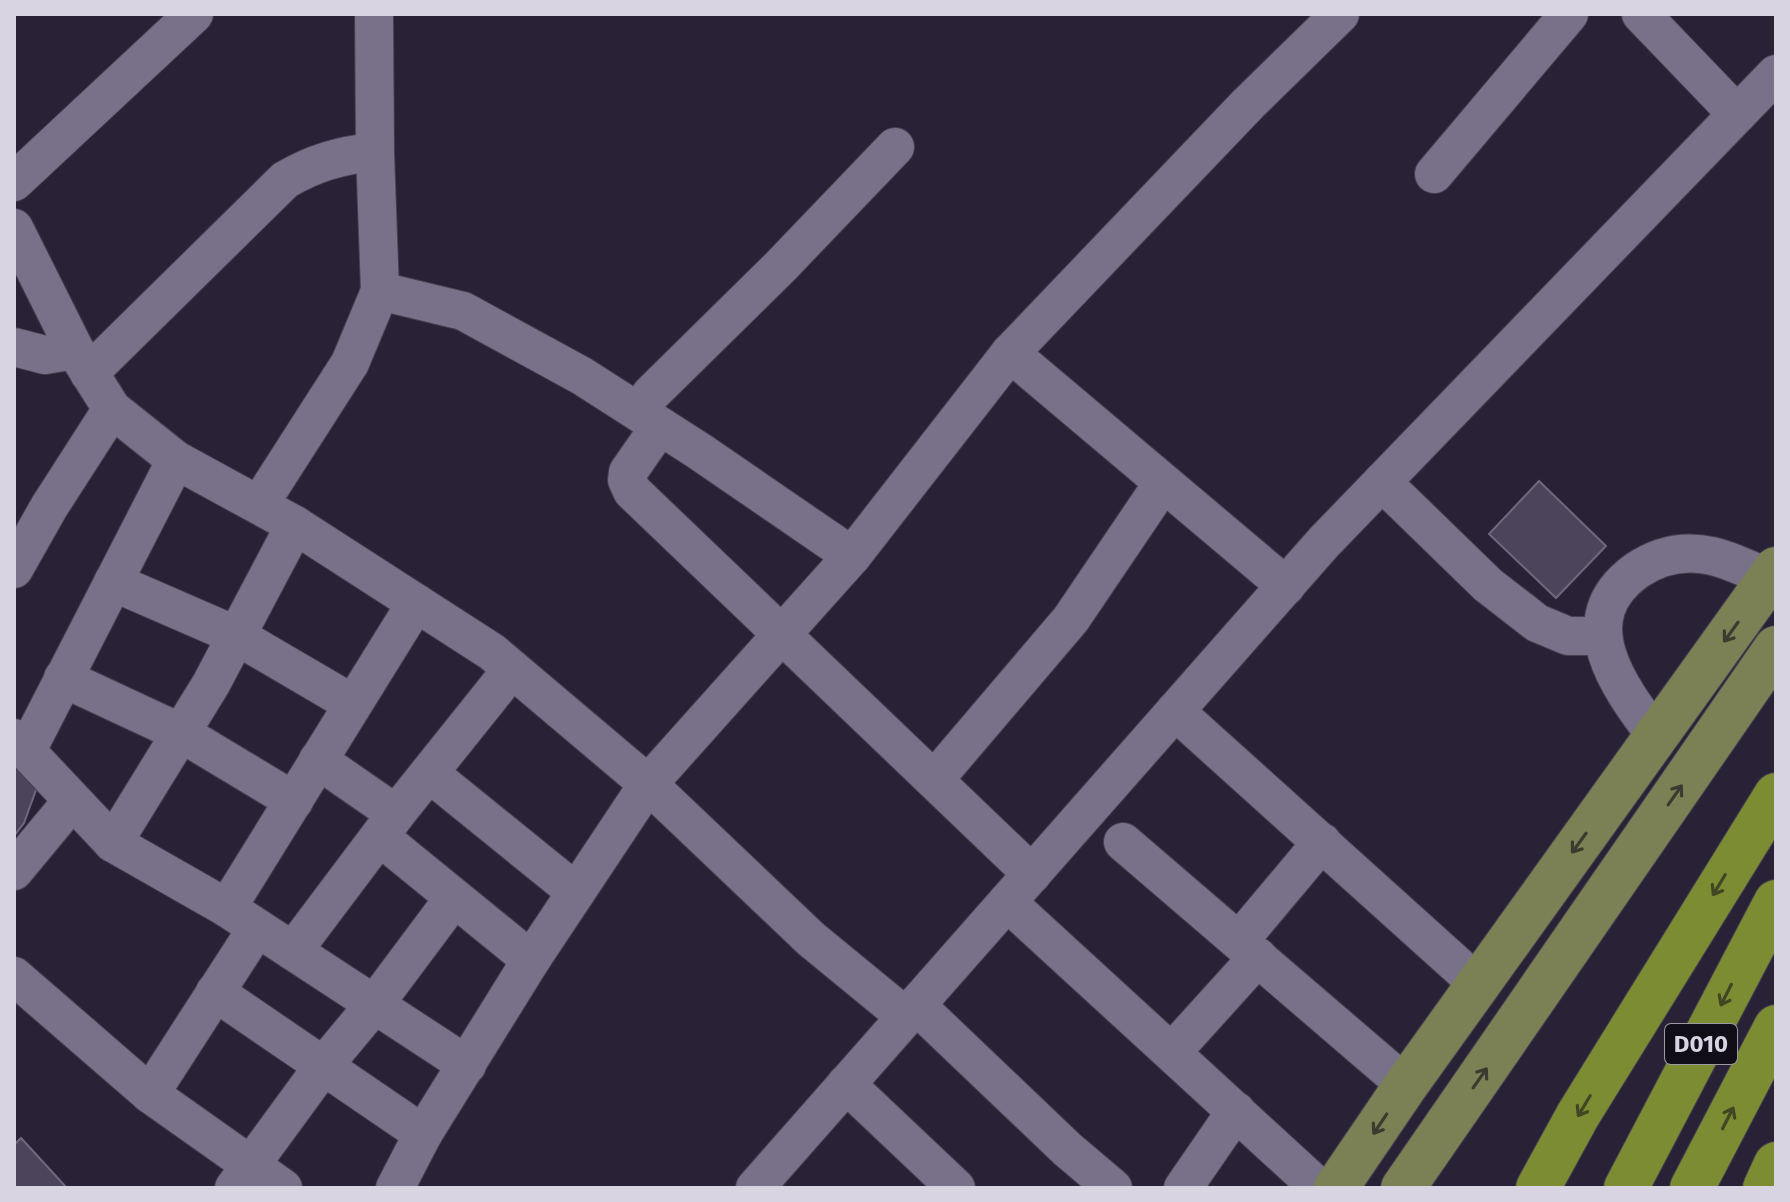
<svg xmlns="http://www.w3.org/2000/svg" width="1790" height="1202" font-family="'Fira Sans',sans-serif">
<rect width="100%" height="100%" fill="#292135"/>
<!-- building -->
<g fill="#4c445a" stroke="#70687f" stroke-width="2">
<path d="M1539,481L1606,546L1556,598L1489,534Z"/>
<path d="M14,756L33,776L36,790L24,823L14,836Z"/>
<path d="M21,1138L67,1188H14V1145Z"/>
</g>
<g fill="none" stroke-linecap="round" stroke-linejoin="round">
<defs>
<g id="minor">
<path d="M1641,14L1737,114"/>
<path d="M1434,174L1569,14"/>
<path d="M14,182L194,14"/>
<path d="M14,228L75,350L112,409L176,460L295,525L492,652L648,784L811,939L906,1017"/>
<path d="M380,291L463,311L582,376L699,451L852,556"/>
<path d="M14,347L45,355L75,350"/>
<path d="M1010,353L1286,586"/>
<path d="M89,373L285,180C314,163 341,155 375,152"/>
<path d="M639,412L651,394L780,267L895,147"/>
<path d="M660,426L628,472L627,480L632,491L1032,874"/>
<path d="M1382,482L1488,585L1537,623L1568,636H1603"/>
<path d="M259,505L350,363L380,291L375,152L374,14"/>
<path d="M14,569L49,507L112,409"/>
<path d="M113,582L235,635L353,704"/>
<path d="M63,678L181,733L294,801"/>
<path d="M1175,711L1478,984"/>
<path d="M1656,736C1619,687 1569,620 1636,571C1659,555 1685,550 1712,556C1731,560 1751,571 1769,578"/>
<path d="M14,738L113,843L227,908L467,1065"/>
<path d="M27,750L176,460"/>
<path d="M318,760L396,814"/>
<path d="M429,773L576,892"/>
<path d="M934,780L1071,619L1163,483"/>
<path d="M380,837L531,960"/>
<path d="M1123,842L1406,1085"/>
<path d="M113,843L211,684L295,525"/>
<path d="M14,871L72,801"/>
<path d="M1007,902L1319,1188"/>
<path d="M227,908L416,603"/>
<path d="M1239,941L1322,842"/>
<path d="M293,951L396,814L512,669"/>
<path d="M14,976L150,1094L283,1188"/>
<path d="M215,992L423,1134"/>
<path d="M916,1005L1067,1149L1113,1188"/>
<path d="M1172,1052L1258,957"/>
<path d="M846,1084L956,1188"/>
<path d="M150,1094L257,928"/>
<path d="M234,1188L324,1065L374,1005L454,898"/>
<path d="M395,1188L423,1134L531,960L648,784L852,556L1010,353L1248,104L1340,14"/>
<path d="M755,1188L1324,542L1776,74"/>
<path d="M1183,1188L1236,1111"/>
</g>
<g id="major">
<path d="M1336,1188L1406,1085L1776,569"/>
<path d="M1403,1188L1776,648"/>
</g>
<g id="highway">
<path d="M1538,1188L1578,1115L1776,795"/>
<path d="M1626,1188L1776,902"/>
<path d="M1692,1188L1776,1027"/>
<path d="M1765,1188L1776,1164"/>
</g>
</defs>
<!-- minor casing -->
<use href="#minor" stroke="#453f4f" stroke-width="40"/>
<!-- major casing -->
<use href="#major" stroke="#453f4f" stroke-width="46"/>
<!-- highway casing -->
<use href="#highway" stroke="#453f4f" stroke-width="46"/>
<!-- minor -->
<use href="#minor" stroke="#797189" stroke-width="38"/>
<!-- major -->
<use href="#major" stroke="#7b8155" stroke-width="44"/>
<!-- highway -->
<use href="#highway" stroke="#7c8c33" stroke-width="44"/>
</g>
<!-- one-way arrows -->
<defs><path id="oneway-shaft" d="M-6 0H5M1.5-3L5.5 0L1.5 3" fill="none" stroke-width="1.6" stroke-linecap="round" stroke-linejoin="round" transform="scale(2)"/></defs>
<g stroke="#3b3b2f">
<use href="#oneway-shaft" transform="translate(1731 632) rotate(126)"/>
<use href="#oneway-shaft" transform="translate(1675 795) rotate(-55)"/>
<use href="#oneway-shaft" transform="translate(1579 843) rotate(126)"/>
<use href="#oneway-shaft" transform="translate(1480 1078) rotate(-55)"/>
<use href="#oneway-shaft" transform="translate(1380 1124) rotate(124)"/>
</g>
<g stroke="#414623">
<use href="#oneway-shaft" transform="translate(1719 885) rotate(121)"/>
<use href="#oneway-shaft" transform="translate(1726 995) rotate(117)"/>
<use href="#oneway-shaft" transform="translate(1584 1106) rotate(121)"/>
<use href="#oneway-shaft" transform="translate(1728 1118) rotate(-63)"/>
</g>
<g text-anchor="middle" stroke-width="6" stroke-linejoin="round" paint-order="stroke">
<!-- shield labels -->
<rect fill="#100d16" stroke="#9c98a4" stroke-width="2" x="1665" y="1024" width="72" height="40" rx="6"/>
<g font-size="24" font-weight="bold" fill="#d8d4e1">
<text x="1701" y="1052">D010</text>
</g>
</g>
<!-- border -->
<rect width="1790" height="1202" fill="none" stroke="#d8d4e1" stroke-width="32"/>
</svg>
